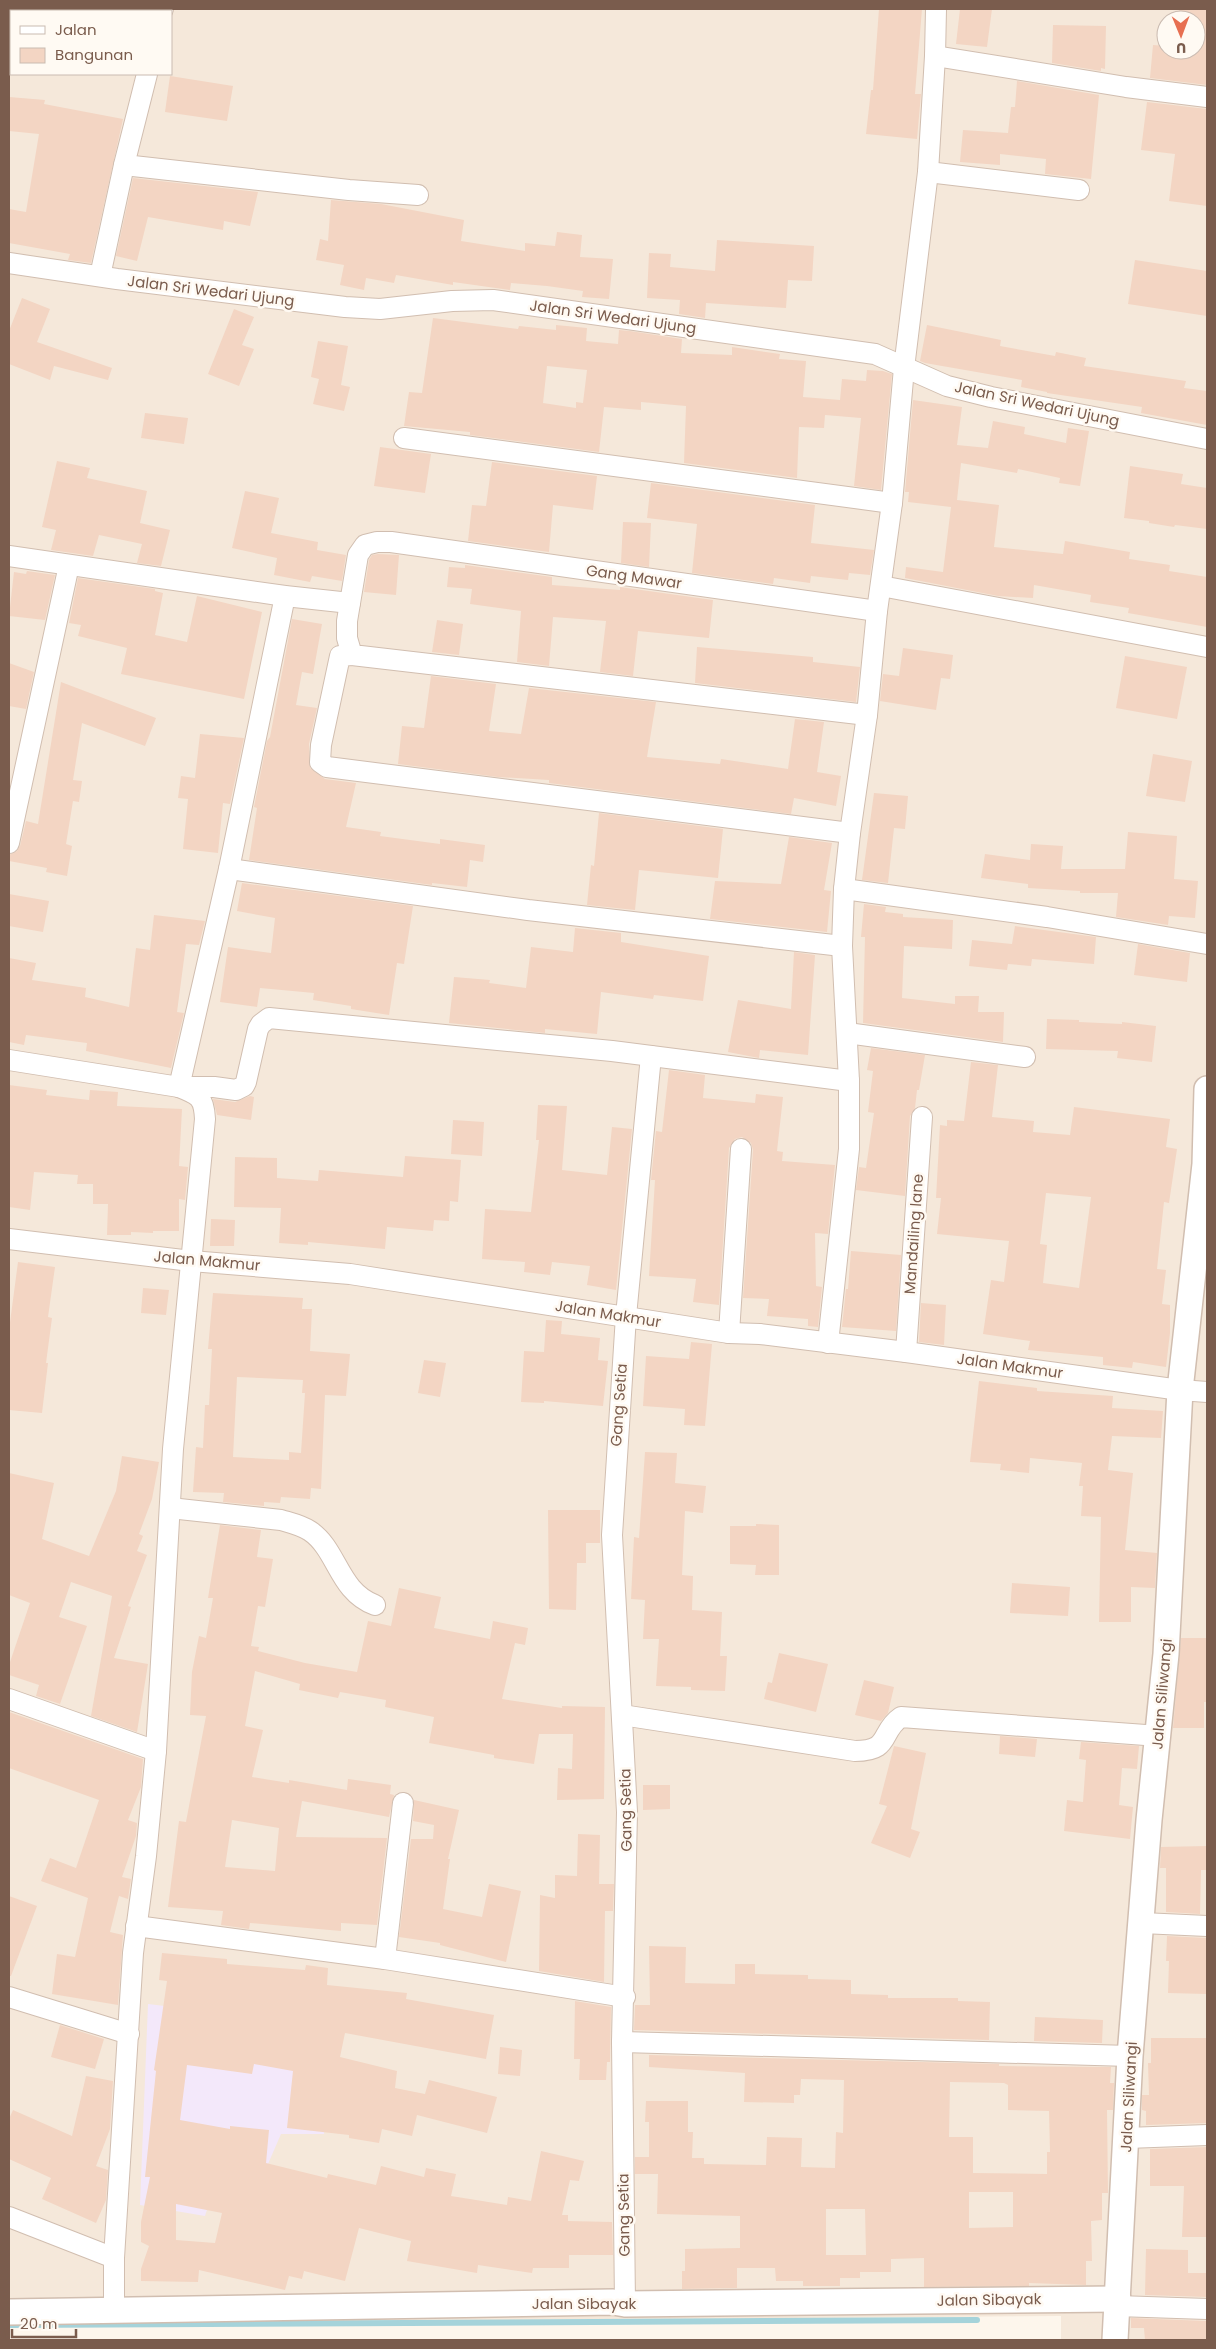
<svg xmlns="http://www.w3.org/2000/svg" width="1216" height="2349" font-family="Poppins,sans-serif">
<rect width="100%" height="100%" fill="#fdf6ec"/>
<!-- residential -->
<path fill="#f5e8da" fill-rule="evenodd" d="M9,9H1207V2340H1061V2316L9,2324ZM11,11H171V74H11ZM1166,20H1196V50H1166Z"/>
<!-- education -->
<path fill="#f3e8fa" d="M148,2004L207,2011L335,2042L324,2134H281L268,2164L211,2197L205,2216L140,2205Z"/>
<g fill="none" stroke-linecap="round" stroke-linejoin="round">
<!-- stream -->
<path stroke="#a5d3da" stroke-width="6" d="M9,2325L977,2320"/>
</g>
<!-- building -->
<g fill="#f3d5c3" fill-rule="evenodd">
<path d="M879,9H922L915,94H921L917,139L866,134L871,90H873Z"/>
<path d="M960,9H992L987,47L956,44Z"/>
<path d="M1179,9H1207V85L1150,78L1153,45L1166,46V50H1196V20H1178Z"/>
<path d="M1053,25L1106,26L1105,69L1101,68V71L1052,63Z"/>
<path d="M170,76L233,86L227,121L165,112Z"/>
<path d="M1017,81L1099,95L1091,179L1045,174L1046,159L1000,154V165L960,162L963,130L1008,133L1011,107H1015Z"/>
<path d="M9,97L45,100L44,104L123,119L91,263L68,260L70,254L9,243V209L26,212L39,134L9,131Z"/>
<path d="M1147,102L1207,109V206L1169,201L1175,154L1141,150Z"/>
<path d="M133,178L258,192L250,226L224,221L223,230L148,217L137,261L116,256Z"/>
<path d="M331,200L381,204L464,220L461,241L525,251V243L555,246L557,232L582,235L580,257L613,259L609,299L582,297L583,291L547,286L511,283L510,290L453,282V285L396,275L394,283L366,278L364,290L340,285L344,265L316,260L320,239L328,241Z"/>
<path d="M717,240L814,246L812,281L788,280L786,308L706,303L705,318L679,314L680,300L647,298L649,253L671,254L670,267L715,271Z"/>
<path d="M1135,260L1207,271V316L1128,304Z"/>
<path d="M22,298L50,309L37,342L112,368L108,380L54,366L50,380L9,364V331Z"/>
<path d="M234,309L254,317L242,345L254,349L239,386L208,374Z"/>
<path d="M433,318L518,329L519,326L556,330V325L587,328L586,341L618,344L619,330L630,331L682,339L681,353L732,355V347L780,354L779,359L806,361L803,397L840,400L842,379L866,381L867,370L883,371L892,374L881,490L854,486L861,418L825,415L824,428L799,427L797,478L684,463L686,406L641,402V410L604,407L599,452L470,435V432L404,426L409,392L422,393ZM547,366L587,370L583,403L576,402V408L543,403Z"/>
<path d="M927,325L1001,340L1000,346L1055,356L1056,352L1086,358L1084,366L1186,381L1184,388L1207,391V425L1141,413L1142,407L1047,393V392L1021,387L1022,380L925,363L920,361Z"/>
<path d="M318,341L348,346L341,385L350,387L344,411L313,404L319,379L311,377Z"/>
<path d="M913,400L962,407L957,445L988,448L993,421L1025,427L1024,434L1066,443L1068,428L1089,431L1080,486L1059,483L1060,478L1018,469L1017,473L961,463L957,500L999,505L994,547L1063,554L1065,541L1130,552L1129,559L1170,565L1169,571L1207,577V627L1128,613L1129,608L1090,602L1091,595L1034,585L1033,598L998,596L905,578L906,567L943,572L951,507L908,502L909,492H905Z"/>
<path d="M145,413L188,418L184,444L141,438Z"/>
<path d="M380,447L431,454L425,493L374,486Z"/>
<path d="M57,461L90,468L87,478L147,491L140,523L170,530L161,566L137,563L142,544L99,535L93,556L51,550L56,530L42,527Z"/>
<path d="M492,462L597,476L593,510L553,505L549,552L468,541L472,505L486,506Z"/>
<path d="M1130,466L1183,474L1181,484L1207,488V529L1175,525L1174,527L1149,523V521L1124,518Z"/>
<path d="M651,483L815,505L811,543L874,550L870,575L849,573L848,580L811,576L810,583L774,578L773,584L692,573L697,524L647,518Z"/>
<path d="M245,491L279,498L271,533L318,542L317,550L346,555L342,581L312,576L310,582L274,575L277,558L232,548Z"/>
<path d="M623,522L651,523L649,567L621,563Z"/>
<path d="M378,554L399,555L396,595L364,592L369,560L372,555Z"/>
<path d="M465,565L552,577V585L620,590V587L713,600L709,638L638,631L633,676L600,672L606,621L553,617L549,666L517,662L521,611L470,604L472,589L447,587L449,567L465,568Z"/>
<path d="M27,571L55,575L45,620L9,616L14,572L26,574Z"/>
<path d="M78,578L155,589V591L163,593L155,635L187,642L197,596L262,612L244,699L121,674L127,648L78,636L81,625L69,623Z"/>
<path d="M292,619L322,624L313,674L302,672L296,705L317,708L309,744L310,768L325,779L356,783L346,827L381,832L380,836L440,844V839L485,845L483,862L470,860L467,887L432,883V885L249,860L257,808L254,807L267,741L270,737Z"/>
<path d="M437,620L463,624L459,655L432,652Z"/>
<path d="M697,647L813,657V662L860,667L856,702L695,683Z"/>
<path d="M903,648L953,655L950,679L941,678L936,710L880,701L883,674L899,676Z"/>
<path d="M1125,656L1187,667L1177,719L1116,708Z"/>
<path d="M9,663L34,672L26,709L9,706Z"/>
<path d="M431,676L496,684L489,731L521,734L529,688L656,702L647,757L720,764L721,759L788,769L795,719L824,722L817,772L841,776L836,806L794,798L791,814L549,783V780L498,777L398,764L402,726L424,728Z"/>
<path d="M61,682L156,718L145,746L82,723L73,780L82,781L79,802L73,801L66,844L72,846L67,876L46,872L47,868L9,861V855L17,851L20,846L26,821L38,824Z"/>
<path d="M200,734L244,738L230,804L223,803L218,853L183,849L188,799L178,798L181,776L195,778Z"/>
<path d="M1153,754L1192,761L1185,802L1146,796Z"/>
<path d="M874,793L908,796L905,829L894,828L888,883L862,880Z"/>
<path d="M599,813L723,829L718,878L639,870L635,910L587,905L591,865L594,866Z"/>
<path d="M1128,832L1177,836L1174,879L1198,881L1195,918L1169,916L1168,925L1116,917L1118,893H1080V891L1028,888V884L981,878L985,854L1030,860L1031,844L1063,846L1061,869H1125Z"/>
<path d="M789,837L832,843L824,890L831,891L827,932L710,919L715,881L781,884Z"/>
<path d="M242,883L413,906L404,964L397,963L389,1015L351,1009V1006L313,1000L314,993L260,988L257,1007L220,1002L228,947L271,953L275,918L237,911Z"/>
<path d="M9,894L49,901L43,932L9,926Z"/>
<path d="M864,904L886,907L885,912L903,914V917L953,920L952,949L904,946L902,998L955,1004V996H979L978,1012H1004L1003,1042L863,1023L865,937H861Z"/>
<path d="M154,915L205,921L199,945L186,944L177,1012L184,1013L171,1068L86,1051L87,1043L26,1035L24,1045L9,1042V958L36,963L32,980L86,988L85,997L129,1007L136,948L150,950Z"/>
<path d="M1015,926L1096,937L1094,964L1032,959L1031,966L1008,964L1007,970L969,966L972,940L1012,944Z"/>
<path d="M575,928L621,933V942L709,956L703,1001L654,995L653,999L601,992L597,1034L545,1029V1033L449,1023L454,977L490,980L489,983L526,988L531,947L573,952Z"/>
<path d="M1138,944L1190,953L1187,982L1134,975Z"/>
<path d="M794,952L815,955L808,1055L760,1050L759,1058L728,1052L738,1000L791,1009Z"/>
<path d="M1047,1019L1079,1020V1022L1122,1024V1022L1156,1026L1152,1062L1117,1058L1118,1051L1046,1049Z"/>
<path d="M871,1048L925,1055L919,1090H917L915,1108L910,1116L905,1196L856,1190L859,1167L866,1168L874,1113L868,1112L873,1071L867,1070Z"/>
<path d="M971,1062L998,1065L992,1117L1034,1121L1033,1132L1070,1135L1074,1107L1170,1119L1166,1147L1177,1149L1169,1203L1164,1202L1157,1269L1166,1270L1162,1304L1170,1305V1333L1166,1367L1133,1362L1132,1368L1103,1365V1357L1028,1350L1030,1341L983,1334L991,1280L1004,1282L1009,1241L937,1234L941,1198H936L940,1125L947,1126V1120L964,1121ZM1046,1193L1091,1197L1079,1288L1043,1283L1047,1245L1040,1244Z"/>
<path d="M669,1070L705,1075L703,1098L755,1103L756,1094L783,1097L777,1151L783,1152L782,1161L835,1165L828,1234L815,1233L816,1286L822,1287L818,1327L808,1326V1319L767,1316L769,1299L743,1298L753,1150L751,1143L742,1137L735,1139L729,1148L719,1305L693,1302L696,1279L649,1276L655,1180H651L656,1131L662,1132Z"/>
<path d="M9,1085L47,1090L46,1095L89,1100L90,1090L118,1092L117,1106L182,1109L179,1166L188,1167L185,1200L179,1199V1231H153V1233L131,1232V1235H107L108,1204H93V1184H77L78,1175L34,1172L30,1210L9,1207Z"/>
<path d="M250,1096L254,1097L251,1120L217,1115L213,1099L235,1102Z"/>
<path d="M538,1105L567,1106L562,1170L607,1175L612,1127L632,1129L616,1290L587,1285L590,1266L552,1262L550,1275L524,1272L525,1262L482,1259L485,1209L531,1212L539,1140H536Z"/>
<path d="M453,1120L484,1122L482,1156L451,1154Z"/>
<path d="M405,1156L461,1160L458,1202L450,1201L449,1221L434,1220L433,1231L387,1227L385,1249L308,1242V1245L279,1243L281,1208L234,1207L235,1157L277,1158V1178L318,1181L319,1170L403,1177Z"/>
<path d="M211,1219L235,1220L234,1246H210Z"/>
<path d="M851,1251L901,1255L896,1331L842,1327L846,1289H848Z"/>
<path d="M18,1262L55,1267L48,1317L52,1318L46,1363H48L42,1413L9,1410V1330Z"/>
<path d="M143,1288L169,1290L166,1315L141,1313Z"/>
<path d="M213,1293L303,1298L302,1309H312L310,1351L350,1354L346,1396L325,1395L321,1489L311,1488L310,1499L281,1497L280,1503L264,1502V1506L223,1502L224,1493L193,1492L196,1447L203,1448L205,1405H209L212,1349H208ZM237,1377L303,1380L302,1393H305L301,1453L289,1452V1460L233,1457Z"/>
<path d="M921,1303L946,1305L944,1345L919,1342Z"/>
<path d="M546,1320L562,1321L561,1334L600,1338L598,1360L608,1361L603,1406L544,1401V1403L521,1402L524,1351L544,1352Z"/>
<path d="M691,1342L712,1344L705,1426L684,1425L685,1409L643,1406L646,1356L689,1359Z"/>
<path d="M424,1360L446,1363L440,1397L418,1393Z"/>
<path d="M979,1381L1037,1388V1391L1113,1396L1112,1408L1163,1411L1161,1438L1112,1436L1108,1470L1133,1473L1125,1550L1157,1553L1155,1588L1131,1587V1622H1099L1101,1517L1081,1516L1083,1486H1079L1082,1463L1030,1458L1029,1473L1000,1470L1001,1464L970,1462Z"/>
<path d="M645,1452L677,1453L675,1483L706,1486L703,1513L685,1511L682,1575L693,1576L692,1610L722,1612L720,1656H727L725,1691L691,1690V1687L656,1686L659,1639H643L645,1600L631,1599L634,1537L639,1538Z"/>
<path d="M122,1456L159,1462L152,1499L139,1534L143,1536L137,1551L147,1555L128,1606L131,1607L114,1658L148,1664L137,1732L91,1716L112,1596L71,1582L59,1617L87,1626L60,1704L36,1696L39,1685L9,1675V1665L30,1603L9,1595V1473L54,1483L42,1539L89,1556L116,1491Z"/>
<path d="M548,1510H600V1543H586V1563H577L576,1610L549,1609Z"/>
<path d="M756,1524L779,1525V1575H755L756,1565L730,1564V1526H756Z"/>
<path d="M220,1525L261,1530L257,1557L273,1559L265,1607L258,1606L251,1646L259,1647L258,1651L305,1663L357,1672L368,1621L391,1626L399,1588L441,1597L434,1628L490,1639L493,1621L528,1628L525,1645L515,1643L502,1699L562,1708V1706L605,1707L604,1799L557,1800L558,1768L572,1769L573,1734H539L534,1764L494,1758V1755L429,1743L434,1717L385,1707L386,1700L340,1692L338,1698L299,1690L300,1684L255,1671L245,1726L263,1730L252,1777L289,1783V1780L347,1790L348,1779L391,1785L390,1794L394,1795L389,1817L302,1801L296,1837L387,1838L377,1925L341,1923V1931L250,1923L249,1929L221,1925L223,1911L168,1907L179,1821L186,1822L206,1716L190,1715L192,1672L199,1636L206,1638L213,1598H208ZM232,1820L279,1828L275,1871L225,1867Z"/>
<path d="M1012,1583L1070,1587L1068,1616L1010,1613Z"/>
<path d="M1181,1638H1207V1702H1204V1728H1173Z"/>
<path d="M779,1653L828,1664L816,1712L764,1699L768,1682L772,1683Z"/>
<path d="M864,1680L894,1687L888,1713L881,1721L855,1715Z"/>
<path d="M9,1712L143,1759L141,1787L128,1820L137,1823L136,1836L122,1877L131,1879L128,1899L119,1896L110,1932L123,1935L118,2005L52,1994L57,1954L75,1957L88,1898L41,1881L50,1858L76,1868L99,1800L9,1768Z"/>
<path d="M1000,1736L1037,1739L1035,1757L999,1754Z"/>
<path d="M1081,1742L1139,1746L1137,1769L1122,1768L1119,1805L1133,1807L1130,1839L1064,1831L1067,1800L1083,1802L1086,1760L1079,1759Z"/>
<path d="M894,1746L926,1753L911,1829L920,1832L910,1858L871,1843L887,1806L879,1804Z"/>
<path d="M643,1785H670V1809L643,1810Z"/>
<path d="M414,1800L459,1810L448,1859H450L443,1909L482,1917L489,1884L521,1891L506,1962L440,1945V1943L399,1937L411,1839H433L434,1825L413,1821Z"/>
<path d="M578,1834L600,1835L599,1884H614L613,1911H605L604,1982L539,1971L540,1895L555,1898V1875L577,1876Z"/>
<path d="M1207,1846V1870H1201L1200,1914L1166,1912V1868H1160L1161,1847Z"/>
<path d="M9,1896L37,1906L11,1976H9Z"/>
<path d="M1167,1936L1207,1938V1994L1168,1993L1169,1961H1166Z"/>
<path d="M649,1946L686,1947L685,1983L735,1984V1964H755V1974L808,1975V1979L851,1980V1994L888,1995V1998H958V2001L990,2002L989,2040L634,2030L635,2005H650Z"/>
<path d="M162,1953L227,1959V1964L305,1970L306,1965L328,1968L327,1985L407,1993L406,1999L494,2015L486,2059L345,2033L340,2057L397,2071L395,2088L425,2094L429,2080L497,2097L487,2133L417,2115L412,2136L382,2129L379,2143L349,2138V2135L287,2128L293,2071L254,2064L252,2074L187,2065L180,2120L230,2129V2126L269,2130L266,2163L327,2178L328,2174L376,2185L381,2166L424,2177L426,2168L456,2174L451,2196L507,2205L508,2197L531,2201L541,2151L584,2161L579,2181L570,2180L562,2215H568V2221L612,2222L613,2255H569V2268H533L532,2273L478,2265L477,2273L407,2261L411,2241L359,2228L345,2281L304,2271L302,2279L289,2276L285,2290L199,2270L198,2282L141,2281V2269L149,2246L141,2242V2222L150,2177H145L156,2071L154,2070L167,1981L159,1980ZM176,2204L222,2213L215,2243L176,2240Z"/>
<path d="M575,2001L611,2007L610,2062H607L606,2080H579L580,2059H574Z"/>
<path d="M1035,2017L1103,2020L1102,2043L1034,2041Z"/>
<path d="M60,2025L104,2039L95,2069L51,2057Z"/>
<path d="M1151,2038H1207V2123L1146,2125V2111L1142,2110V2095H1149L1148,2063H1151Z"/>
<path d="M500,2047L522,2050L520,2076L498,2074Z"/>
<path d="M649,2055L999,2064V2066L1111,2067L1110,2083H1114L1113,2110H1107L1108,2193H1102V2220L1091,2221L1092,2261H1086V2285L1029,2283V2286L924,2287V2258L891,2259V2272H860V2278H840V2286H803V2281H776L775,2268H737V2288L682,2289V2271H685V2249L740,2248V2216L657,2214L658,2174H635V2157H649V2122H645L646,2101H688V2132H693L692,2158H704V2164L766,2165L767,2137L802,2138L801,2167L835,2168L836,2132L843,2133L844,2080L801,2079L800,2095H794V2103L744,2102L745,2073L649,2067ZM950,2082L1004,2083L1008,2085V2110L1049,2111L1050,2152H1047V2174L973,2173V2137H949ZM969,2192H1013V2227L969,2228ZM826,2209H865L866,2255H826Z"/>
<path d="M86,2076L113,2081L110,2129L96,2166L108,2170L106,2200L96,2223L42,2199L51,2178L9,2159V2119L13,2110L72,2136Z"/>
<path d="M1207,2147V2237H1182L1184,2186H1150V2149Z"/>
<path d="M1146,2249L1188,2250V2273H1207V2297L1145,2295Z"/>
<path d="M1131,2318L1207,2321V2340H1145L1144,2328H1131Z"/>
</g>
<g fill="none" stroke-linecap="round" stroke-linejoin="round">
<defs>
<g id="minor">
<path d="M162,11L163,9"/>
<path d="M935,56L1126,87L1207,97"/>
<path d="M124,165L349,190L418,195"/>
<path d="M928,172L1079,190"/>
<path d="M9,263L117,279L345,307L380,309L452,301L493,300L875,354L947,386L991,397L1207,439"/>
<path d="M100,276L124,165L147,74"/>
<path d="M404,438L892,503"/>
<path d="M9,556L285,596L350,603"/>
<path d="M881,586L1207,647"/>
<path d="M352,655L340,656L321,745L320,762L327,767L850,833"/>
<path d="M867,715L352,655L347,638V621L358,555L365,545L377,542H391L877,611"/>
<path d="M9,843L69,565"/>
<path d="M229,869L528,910L842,946"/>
<path d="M844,889L1047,917L1207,944"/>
<path d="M847,1033L1025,1057"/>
<path d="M9,1060L179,1087H214L236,1090L244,1086L246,1082L258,1029L261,1024L269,1018L612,1051L849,1081"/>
<path d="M179,1087L229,869L285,596"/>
<path d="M9,1239L191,1261L350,1274L729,1333L760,1334L906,1352L1180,1390L1207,1392"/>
<path d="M729,1333L741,1149"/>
<path d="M828,1343L849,1149V1081L842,946L844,889L850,833L867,715L877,611L892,503L904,368L928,172L935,56L936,9"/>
<path d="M906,1352L922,1117"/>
<path d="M170,1508L281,1520C291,1523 301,1525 310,1531C338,1550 338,1591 375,1605"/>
<path d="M9,1699L156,1751"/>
<path d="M622,1715L855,1751C892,1751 879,1732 901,1717L1159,1736"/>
<path d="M1142,1923L1207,1926"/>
<path d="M136,1926L385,1959L625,1997"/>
<path d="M385,1959L403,1803"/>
<path d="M9,1997L129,2034"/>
<path d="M622,2042L1130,2056"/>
<path d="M1127,2138L1207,2135"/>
<path d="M9,2217L114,2258"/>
<path d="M625,2304L622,2042L627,1812L612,1535L626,1316L651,1056"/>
<path d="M1117,2306L1207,2309"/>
<path d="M114,2310V2258L133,1953L146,1856L156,1751L173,1449L205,1119C204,1097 199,1095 179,1087"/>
</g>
<g id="tertiary">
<path d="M9,2312L613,2302L625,2304L1118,2299"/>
<path d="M1115,2340L1130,2056L1149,1820L1166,1654L1180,1390L1205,1164L1207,1089"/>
</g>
</defs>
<!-- minor casing -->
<use href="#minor" stroke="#d1beb0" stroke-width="22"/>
<!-- tertiary casing -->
<use href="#tertiary" stroke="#d1beb0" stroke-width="28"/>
<!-- minor -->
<use href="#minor" stroke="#fff" stroke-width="20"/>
<!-- tertiary -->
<use href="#tertiary" stroke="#fff" stroke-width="25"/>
</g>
<g text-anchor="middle" stroke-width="5" stroke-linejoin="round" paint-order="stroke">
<!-- street labels -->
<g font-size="15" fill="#7a5c4d" stroke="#fffaf3">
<text transform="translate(211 291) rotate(7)" y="5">Jalan Sri Wedari Ujung</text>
<text transform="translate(613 317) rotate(8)" y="5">Jalan Sri Wedari Ujung</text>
<text transform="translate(1037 404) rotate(12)" y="5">Jalan Sri Wedari Ujung</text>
<text transform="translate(634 577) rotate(8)" y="5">Gang Mawar</text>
<text transform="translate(914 1234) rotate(-86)" y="5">Mandailing lane</text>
<text transform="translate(207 1261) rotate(5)" y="5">Jalan Makmur</text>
<text transform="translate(608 1314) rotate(9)" y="5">Jalan Makmur</text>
<text transform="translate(1010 1366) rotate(8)" y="5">Jalan Makmur</text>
<text transform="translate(619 1405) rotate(-86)" y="5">Gang Setia</text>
<text transform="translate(1162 1694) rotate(-85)" y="5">Jalan Siliwangi</text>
<text transform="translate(626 1810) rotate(-91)" y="5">Gang Setia</text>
<text transform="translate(1129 2097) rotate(-87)" y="5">Jalan Siliwangi</text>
<text transform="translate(624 2215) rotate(-91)" y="5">Gang Setia</text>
<text transform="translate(989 2300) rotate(-1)" y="5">Jalan Sibayak</text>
<text x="584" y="2309">Jalan Sibayak</text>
</g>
</g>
<!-- border -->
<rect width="1216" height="2349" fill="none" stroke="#7a5c4d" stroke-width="20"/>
<!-- legend -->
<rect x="10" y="10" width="162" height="65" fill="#fffaf3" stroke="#cabbb1"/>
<rect x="20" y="26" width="25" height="8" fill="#ffffff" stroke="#cabbb1"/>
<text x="55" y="35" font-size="15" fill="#7a5c4d">Jalan</text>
<rect x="20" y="48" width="25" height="15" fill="#f3d5c3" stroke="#cabbb1"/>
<text x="55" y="60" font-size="15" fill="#7a5c4d">Bangunan</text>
<!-- north arrow -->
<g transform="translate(1181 35) rotate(179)"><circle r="24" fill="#fffaf3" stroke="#cabbb1"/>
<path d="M0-4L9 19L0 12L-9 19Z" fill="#e76f51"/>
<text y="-8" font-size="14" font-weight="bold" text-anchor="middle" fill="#7a5c4d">U</text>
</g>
<!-- scale -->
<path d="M12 2329v8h64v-8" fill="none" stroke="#7a5c4d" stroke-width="2.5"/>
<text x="20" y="2329" font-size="15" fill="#7a5c4d" stroke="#fffaf3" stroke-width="4" paint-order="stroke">20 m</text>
</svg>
